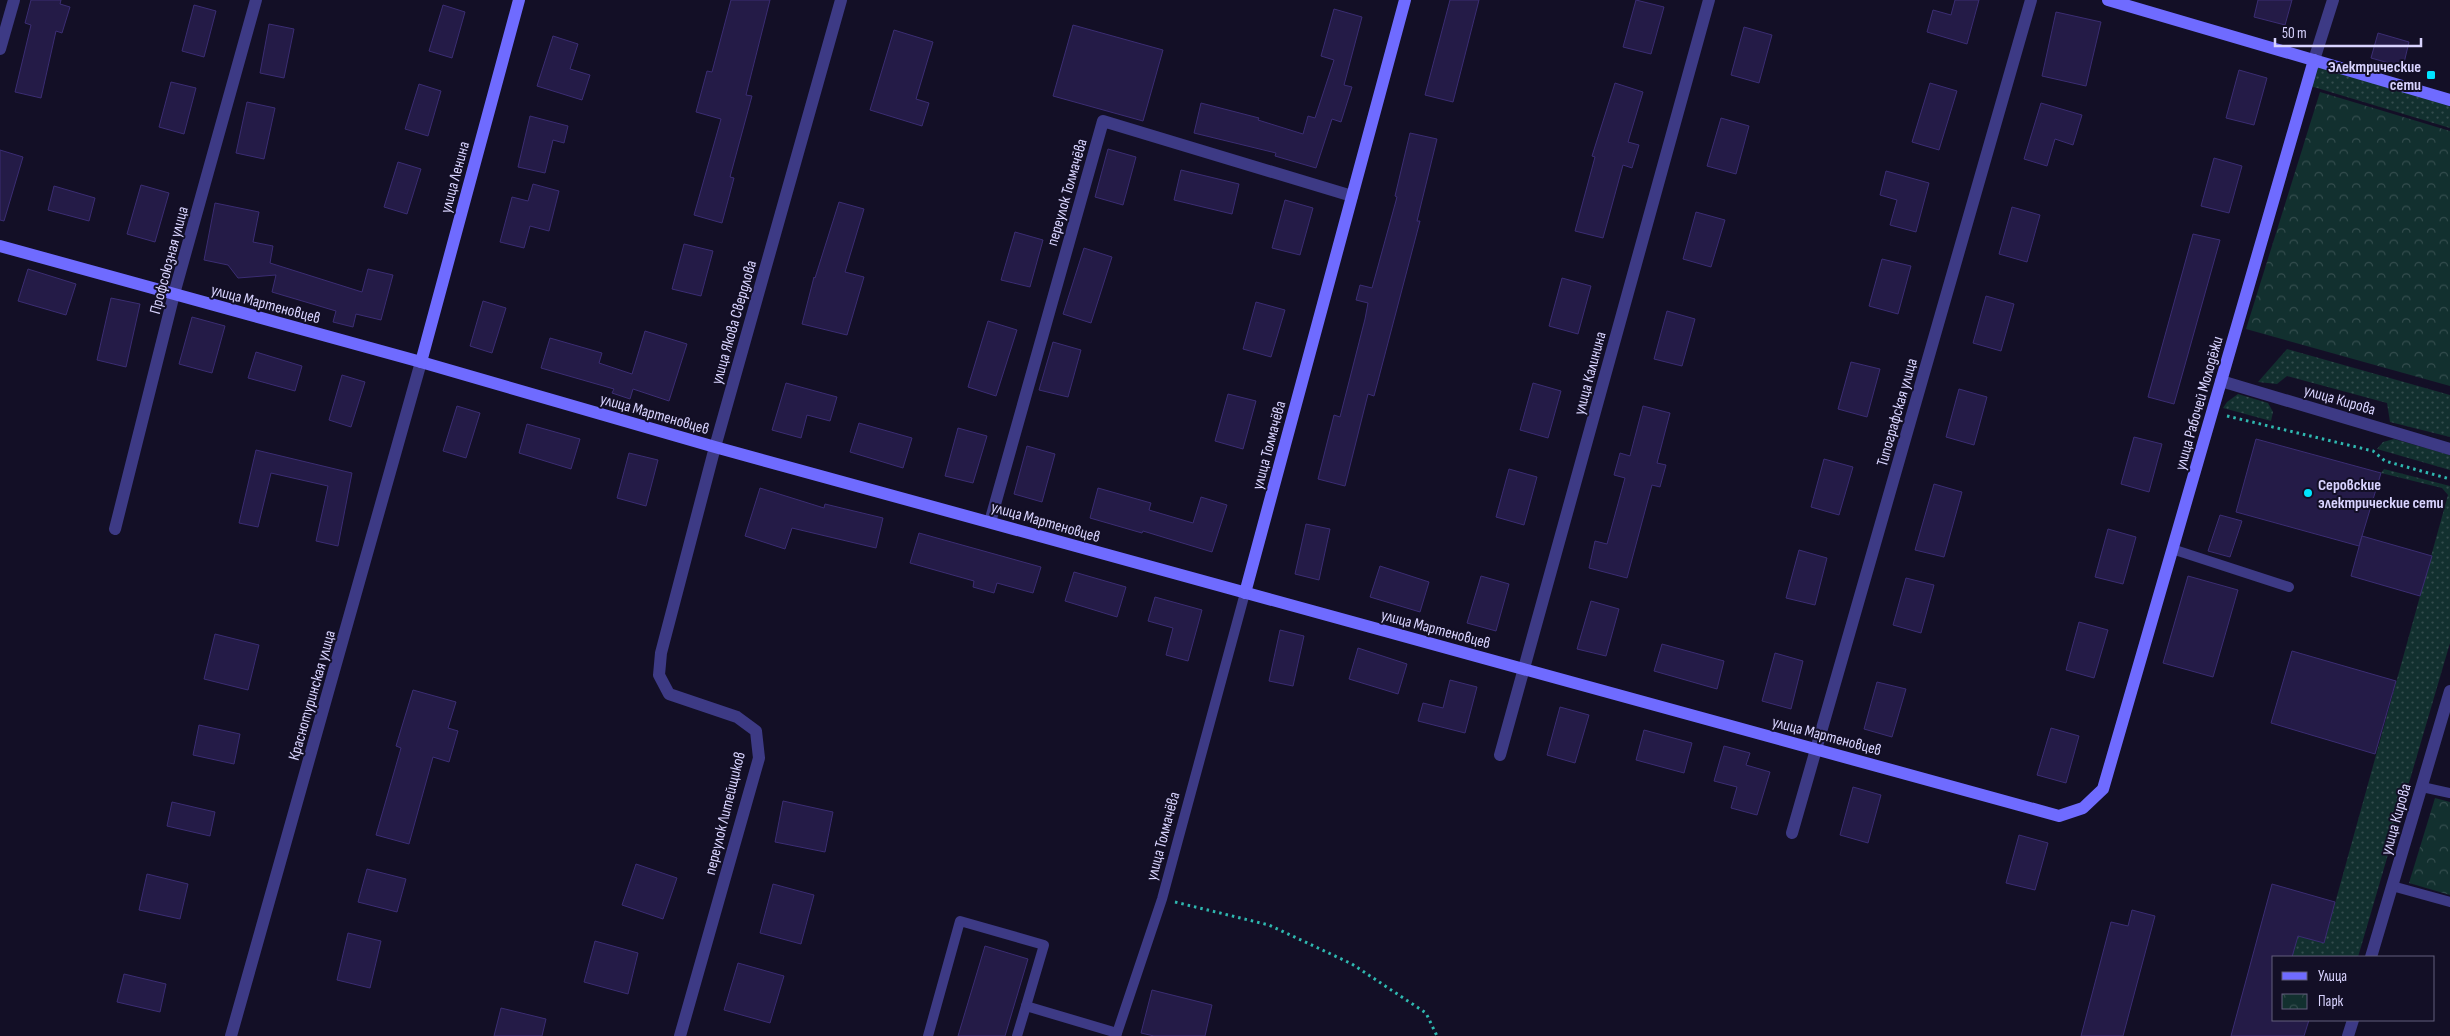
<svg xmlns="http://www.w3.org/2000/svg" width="2450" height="1036" font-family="'Sofia Sans Condensed',sans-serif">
<defs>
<pattern id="grass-dots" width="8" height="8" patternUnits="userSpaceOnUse" patternTransform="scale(1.25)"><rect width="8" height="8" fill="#12302f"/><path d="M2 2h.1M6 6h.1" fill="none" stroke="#344d4e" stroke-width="1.8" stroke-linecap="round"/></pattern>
<pattern id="park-crowns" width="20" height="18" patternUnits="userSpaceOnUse" patternTransform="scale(1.25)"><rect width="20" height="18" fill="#12302f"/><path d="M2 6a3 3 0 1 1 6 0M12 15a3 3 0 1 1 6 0" fill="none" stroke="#344d4e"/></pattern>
</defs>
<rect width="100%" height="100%" fill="#130f26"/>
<!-- grass -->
<g fill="url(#grass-dots)">
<path d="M2314,60L2450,100V128L2307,85Z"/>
<path d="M2287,349L2450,395V437L2390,422L2387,403L2287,376L2277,384L2258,382Z"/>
<path d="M2238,394L2268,403L2273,412L2271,421L2223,408L2227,402Z"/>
<path d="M2394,439L2450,455V470L2377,449L2383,442Z"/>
<path d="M2384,469L2450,486V643L2358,957H2292L2298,936L2324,943L2448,495L2442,488L2381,473Z"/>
</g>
<!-- park -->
<g fill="url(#park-crowns)">
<path d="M2320,92L2450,131V386L2246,329Z"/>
<path d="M2435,798L2450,802V895L2409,883Z"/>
</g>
<!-- building -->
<g fill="#241b47" stroke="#3b2d73">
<path d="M31,0H61L60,4L70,7L62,33L56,31L41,98L15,92L31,25L25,23Z"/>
<path d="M731,0H770L746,95L752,96L730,177L734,178L722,223L694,215L721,119L696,112L707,71L712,72Z"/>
<path d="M1450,0H1479L1453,102L1425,95Z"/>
<path d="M1636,0L1664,7L1651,54L1623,47Z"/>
<path d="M1955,0H1979L1967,44L1927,32L1933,10L1951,15Z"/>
<path d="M2258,0H2292L2285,25L2254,17Z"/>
<path d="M194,5L216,11L204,57L182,51Z"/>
<path d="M443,5L465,12L452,58L429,51Z"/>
<path d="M1334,9L1362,17L1344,85L1352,87L1341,122L1332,119L1316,168L1275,156L1276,153L1194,133L1201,103L1259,118L1258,120L1303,134L1308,116L1315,118L1334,60L1321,56Z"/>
<path d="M2056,12L2101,22L2086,86L2042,76Z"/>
<path d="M269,24L294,29L284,78L260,73Z"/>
<path d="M1073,25L1163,50L1143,121L1053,96Z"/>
<path d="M1744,27L1772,35L1759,83L1731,75Z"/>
<path d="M894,30L933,42L916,99L929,103L922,126L870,110Z"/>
<path d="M2378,33L2409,42L2403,67L2371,58Z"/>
<path d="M553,36L578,44L570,69L590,75L582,100L537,86Z"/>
<path d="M2239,70L2267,78L2254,125L2226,118Z"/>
<path d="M171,82L196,88L184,134L159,127Z"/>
<path d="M1615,83L1643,92L1628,142L1639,145L1632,168L1623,165L1603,238L1575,231L1595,157L1592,156Z"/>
<path d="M1930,83L1957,91L1939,150L1912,142Z"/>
<path d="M419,84L441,91L428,136L405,129Z"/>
<path d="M247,102L275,108L264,159L236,153Z"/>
<path d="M2041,103L2082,115L2073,145L2055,139L2047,166L2024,159Z"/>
<path d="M530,116L568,126L564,143L553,140L545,173L518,167Z"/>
<path d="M1721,118L1749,126L1736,174L1707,166Z"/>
<path d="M1410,133L1437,139L1417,221H1420L1374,396L1368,394L1345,486L1318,479L1334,415L1340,417L1365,319L1368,303L1356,300L1360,285L1372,288L1397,197L1395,196Z"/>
<path d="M1108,149L1136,157L1123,205L1095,197Z"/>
<path d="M0,150L23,157L4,221L0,220Z"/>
<path d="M2214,158L2242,166L2229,213L2201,206Z"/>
<path d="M398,162L421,169L407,214L384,207Z"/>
<path d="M1181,170L1239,184L1232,214L1174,200Z"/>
<path d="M1886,171L1929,183L1916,232L1890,225L1897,200L1880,195Z"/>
<path d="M533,184L559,191L549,231L530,226L524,248L500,242L512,197L528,201Z"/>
<path d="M141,185L169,193L155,242L127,234Z"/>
<path d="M54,186L95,198L89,221L48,210Z"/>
<path d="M1285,200L1313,208L1300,255L1272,248Z"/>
<path d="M839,202L864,209L845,272L864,277L847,335L802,324L814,277L815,278Z"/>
<path d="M215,203L259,212L253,242L273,246L270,263L362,292L368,269L393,275L381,320L356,314L353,327L333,322L336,311L272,292L276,275L238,278L228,265L204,260Z"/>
<path d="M2012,207L2040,215L2027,262L1999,254Z"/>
<path d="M1696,212L1725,220L1711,267L1683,259Z"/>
<path d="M1015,232L1043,240L1030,287L1001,280Z"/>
<path d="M2193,234L2220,240L2174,404L2148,397Z"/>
<path d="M684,244L713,251L701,296L672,289Z"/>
<path d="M1084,248L1112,257L1091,323L1063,314Z"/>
<path d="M1882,259L1911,266L1898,314L1869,306Z"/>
<path d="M28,269L76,284L66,315L18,301Z"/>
<path d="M1562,278L1591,286L1578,334L1549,326Z"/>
<path d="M1986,296L2014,304L2001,351L1973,343Z"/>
<path d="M111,298L140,304L126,367L97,360Z"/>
<path d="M483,301L506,308L492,353L470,346Z"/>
<path d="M1256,302L1285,310L1271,357L1243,349Z"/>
<path d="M1667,311L1695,319L1682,366L1654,359Z"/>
<path d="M192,317L225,326L212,373L179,364Z"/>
<path d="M988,321L1017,330L996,396L968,387Z"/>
<path d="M645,331L687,344L669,401L633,389L630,399L612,393L614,389L541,368L550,338L602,353L599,363L632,374Z"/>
<path d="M1053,342L1081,350L1068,397L1039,390Z"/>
<path d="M256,352L302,366L295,391L248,378Z"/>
<path d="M1851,362L1880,369L1867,417L1838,409Z"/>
<path d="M342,375L365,382L351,427L329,420Z"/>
<path d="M786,383L837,397L830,421L807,415L801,438L772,430Z"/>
<path d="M1533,383L1561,391L1548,438L1520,430Z"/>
<path d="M1959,389L1987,397L1974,445L1946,437Z"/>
<path d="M1228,394L1256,401L1243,449L1215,441Z"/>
<path d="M457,406L480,413L466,458L443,451Z"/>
<path d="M1643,406L1670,413L1657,463L1666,465L1660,487L1652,485L1627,578L1589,568L1595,541L1607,544L1625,478L1614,475L1620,453L1630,456Z"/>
<path d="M859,423L912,438L903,468L850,452Z"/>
<path d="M527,424L580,439L571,469L519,453Z"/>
<path d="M958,428L987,436L973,483L945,476Z"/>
<path d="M2134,437L2162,444L2149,492L2121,484Z"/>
<path d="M2256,439L2381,473L2359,546L2236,512Z"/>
<path d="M1027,446L1055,454L1042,502L1014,494Z"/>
<path d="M256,450L352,473L338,546L316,541L328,486L271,473L258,527L239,523Z"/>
<path d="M629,453L658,460L646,506L617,498Z"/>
<path d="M1824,459L1853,467L1839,515L1811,507Z"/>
<path d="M1509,469L1537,477L1524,525L1496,517Z"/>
<path d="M1934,484L1962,492L1944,557L1915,550Z"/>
<path d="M760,488L824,508L825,504L883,518L876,548L792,528L785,549L745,536Z"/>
<path d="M1098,488L1151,503L1149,510L1193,523L1201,497L1227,505L1212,552L1143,531L1142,533L1090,518Z"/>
<path d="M2220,515L2242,521L2230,557L2208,551Z"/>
<path d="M1306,524L1330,529L1319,580L1295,574Z"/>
<path d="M2108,529L2136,537L2123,584L2095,577Z"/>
<path d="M919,533L1041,567L1033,593L997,583L994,593L973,587L974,581L910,563Z"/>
<path d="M2362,536L2432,556L2420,596L2351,576Z"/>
<path d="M1799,550L1827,558L1815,605L1786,598Z"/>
<path d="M1380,566L1429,582L1420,612L1370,597Z"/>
<path d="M1074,572L1126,587L1117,617L1065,601Z"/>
<path d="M1481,576L1509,584L1496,631L1467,623Z"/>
<path d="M2188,576L2238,590L2213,677L2163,663Z"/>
<path d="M1906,578L1934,585L1921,633L1893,625Z"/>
<path d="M1155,597L1202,610L1188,661L1166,655L1173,628L1148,621Z"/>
<path d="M1591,601L1619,609L1606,656L1577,649Z"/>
<path d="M2079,622L2108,630L2094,678L2066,670Z"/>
<path d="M1280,630L1304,636L1293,686L1269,681Z"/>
<path d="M215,634L259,645L248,690L204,679Z"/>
<path d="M1662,644L1724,661L1717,689L1654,671Z"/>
<path d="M1358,648L1407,664L1398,694L1349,679Z"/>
<path d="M2292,651L2396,681L2375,754L2271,723Z"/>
<path d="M1775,653L1803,661L1791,709L1762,701Z"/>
<path d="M1450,680L1477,687L1465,733L1418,721L1423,703L1443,708Z"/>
<path d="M1877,682L1906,689L1892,737L1864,729Z"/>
<path d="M413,690L456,702L448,728L458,731L449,762L433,757L409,844L376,835L401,748L396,746Z"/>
<path d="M1560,707L1589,715L1575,763L1547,755Z"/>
<path d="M199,725L240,734L234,764L193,755Z"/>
<path d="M2051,728L2079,736L2066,783L2037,775Z"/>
<path d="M1644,730L1692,743L1684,773L1636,760Z"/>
<path d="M1724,746L1750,753L1746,765L1770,772L1757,815L1731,808L1737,787L1714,781Z"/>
<path d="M1853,787L1881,795L1868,843L1840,835Z"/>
<path d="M783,801L833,812L825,852L775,842Z"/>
<path d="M172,802L215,812L210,836L167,826Z"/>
<path d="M2019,835L2048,843L2035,890L2006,883Z"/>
<path d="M636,864L677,878L663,919L622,905Z"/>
<path d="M367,869L406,879L397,912L358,902Z"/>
<path d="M147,874L188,884L180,919L139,910Z"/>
<path d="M773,884L814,895L801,944L760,933Z"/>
<path d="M2272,884L2335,902L2324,943L2298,936L2292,957H2274V1020H2309L2304,1036H2231Z"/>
<path d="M2132,910L2155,916L2123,1036H2081L2111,922L2128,926Z"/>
<path d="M348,933L381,941L370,988L337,980Z"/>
<path d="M595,941L638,953L628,994L584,982Z"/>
<path d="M985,946L1028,959L1005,1036H958Z"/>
<path d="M738,963L784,976L770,1023L724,1010Z"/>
<path d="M124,974L166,984L160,1012L117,1002Z"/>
<path d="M1152,990L1212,1005L1205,1036H1154L1141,1033Z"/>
<path d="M501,1008L546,1019L542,1036H494Z"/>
</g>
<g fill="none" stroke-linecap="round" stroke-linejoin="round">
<!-- path -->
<g stroke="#2fb8b0" stroke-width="3" stroke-dasharray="2.5 4" stroke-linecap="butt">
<path d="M2227,416L2373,451L2385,461L2450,479"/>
<path d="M1175,902L1269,925L1352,964L1426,1013L1437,1036"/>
</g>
<!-- lane -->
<g stroke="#3d3a85" stroke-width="10">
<path d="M2172,549L2289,587"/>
<path d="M2422,787L2450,793"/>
<path d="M2392,886L2450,902"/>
<path d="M928,1036L960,921L1044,945L1026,1006"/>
<path d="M1017,1036L1026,1006L1117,1033"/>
<path d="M1116,1036L1162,899L1245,593"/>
</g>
<!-- street -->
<g stroke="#3d3a85" stroke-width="12">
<path d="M0,49L14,0"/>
<path d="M2314,60L2333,0"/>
<path d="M2221,381L2450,449"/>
<path d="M990,522L1103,121L1352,196"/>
<path d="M115,529L174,294L256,0"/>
<path d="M1500,755L1709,0"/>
<path d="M1792,833L2031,0"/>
<path d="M2371,957L2450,691"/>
<path d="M231,1036L421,362"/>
<path d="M680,1036L759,758L756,731L737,717L669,694L659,675L661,653L715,447L841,0"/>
<path d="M2348,1036L2353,1020"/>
</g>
<!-- secondary -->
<g stroke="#6f6bff" stroke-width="12">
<path d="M2108,0L2450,100"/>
<path d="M0,246L421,362L715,447L2059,816L2083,808L2103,789L2314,60"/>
<path d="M421,362L519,0"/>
<path d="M1245,593L1405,0"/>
</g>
</g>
<!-- markers -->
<g fill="#00e5ff" stroke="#130f26" stroke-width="2">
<rect x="2426" y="70" width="10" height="10" rx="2.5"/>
<circle cx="2308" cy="493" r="5"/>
</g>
<g text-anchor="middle" stroke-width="4" stroke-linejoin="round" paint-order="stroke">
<!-- poi labels -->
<g font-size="16" font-weight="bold" fill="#d9d4ff" stroke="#130f26" text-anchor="end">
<text x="2421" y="72">Электрические<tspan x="2421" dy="18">сети</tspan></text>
<text x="2318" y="490" text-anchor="start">Серовские<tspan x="2318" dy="18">электрические сети</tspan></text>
</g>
<!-- street labels -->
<g font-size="16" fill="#d9d4ff" stroke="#130f26">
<text transform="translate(454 177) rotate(-75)" y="6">улица Ленина</text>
<text transform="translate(1066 192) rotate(-74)" y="6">переулок Толмачёва</text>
<text transform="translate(168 260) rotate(-75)" y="6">Профсоюзная улица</text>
<text transform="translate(266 303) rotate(15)" y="6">улица Мартеновцев</text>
<text transform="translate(733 322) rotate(-74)" y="6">улица Якова Свердлова</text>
<text transform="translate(1589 373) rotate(-75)" y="6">улица Калинина</text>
<text transform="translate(2340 399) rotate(16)" y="6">улица Кирова</text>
<text transform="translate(2198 403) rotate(-74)" y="6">улица Рабочей Молодёжи</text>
<text transform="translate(1896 412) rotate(-74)" y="6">Типографская улица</text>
<text transform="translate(655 413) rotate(16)" y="6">улица Мартеновцев</text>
<text transform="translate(1268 445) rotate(-75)" y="6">улица Толмачёва</text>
<text transform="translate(1046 521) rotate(16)" y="6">улица Мартеновцев</text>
<text transform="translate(1436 628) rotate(15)" y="6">улица Мартеновцев</text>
<text transform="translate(311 695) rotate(-74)" y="6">Краснотуринская улица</text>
<text transform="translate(1827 735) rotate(15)" y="6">улица Мартеновцев</text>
<text transform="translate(724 813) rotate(-76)" y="6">переулок Литейщиков</text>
<text transform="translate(2395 819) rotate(-74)" y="6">улица Кирова</text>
<text transform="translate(1162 836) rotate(-75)" y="6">улица Толмачёва</text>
</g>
</g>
<!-- legend -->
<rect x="2272" y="956" width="162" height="65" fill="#130f26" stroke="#625e7d"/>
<rect x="2282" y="972" width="25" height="8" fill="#6f6bff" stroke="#625e7d"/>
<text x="2318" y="981" font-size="15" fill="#d9d4ff">Улица</text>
<rect x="2282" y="994" width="25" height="15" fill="url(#park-crowns)" stroke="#625e7d"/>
<text x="2318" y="1006" font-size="15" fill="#d9d4ff">Парк</text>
<!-- scale -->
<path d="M2275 38v8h146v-8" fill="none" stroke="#d9d4ff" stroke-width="2.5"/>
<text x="2282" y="38" font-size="15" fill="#d9d4ff" stroke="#130f26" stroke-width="4" paint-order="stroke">50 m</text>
</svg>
